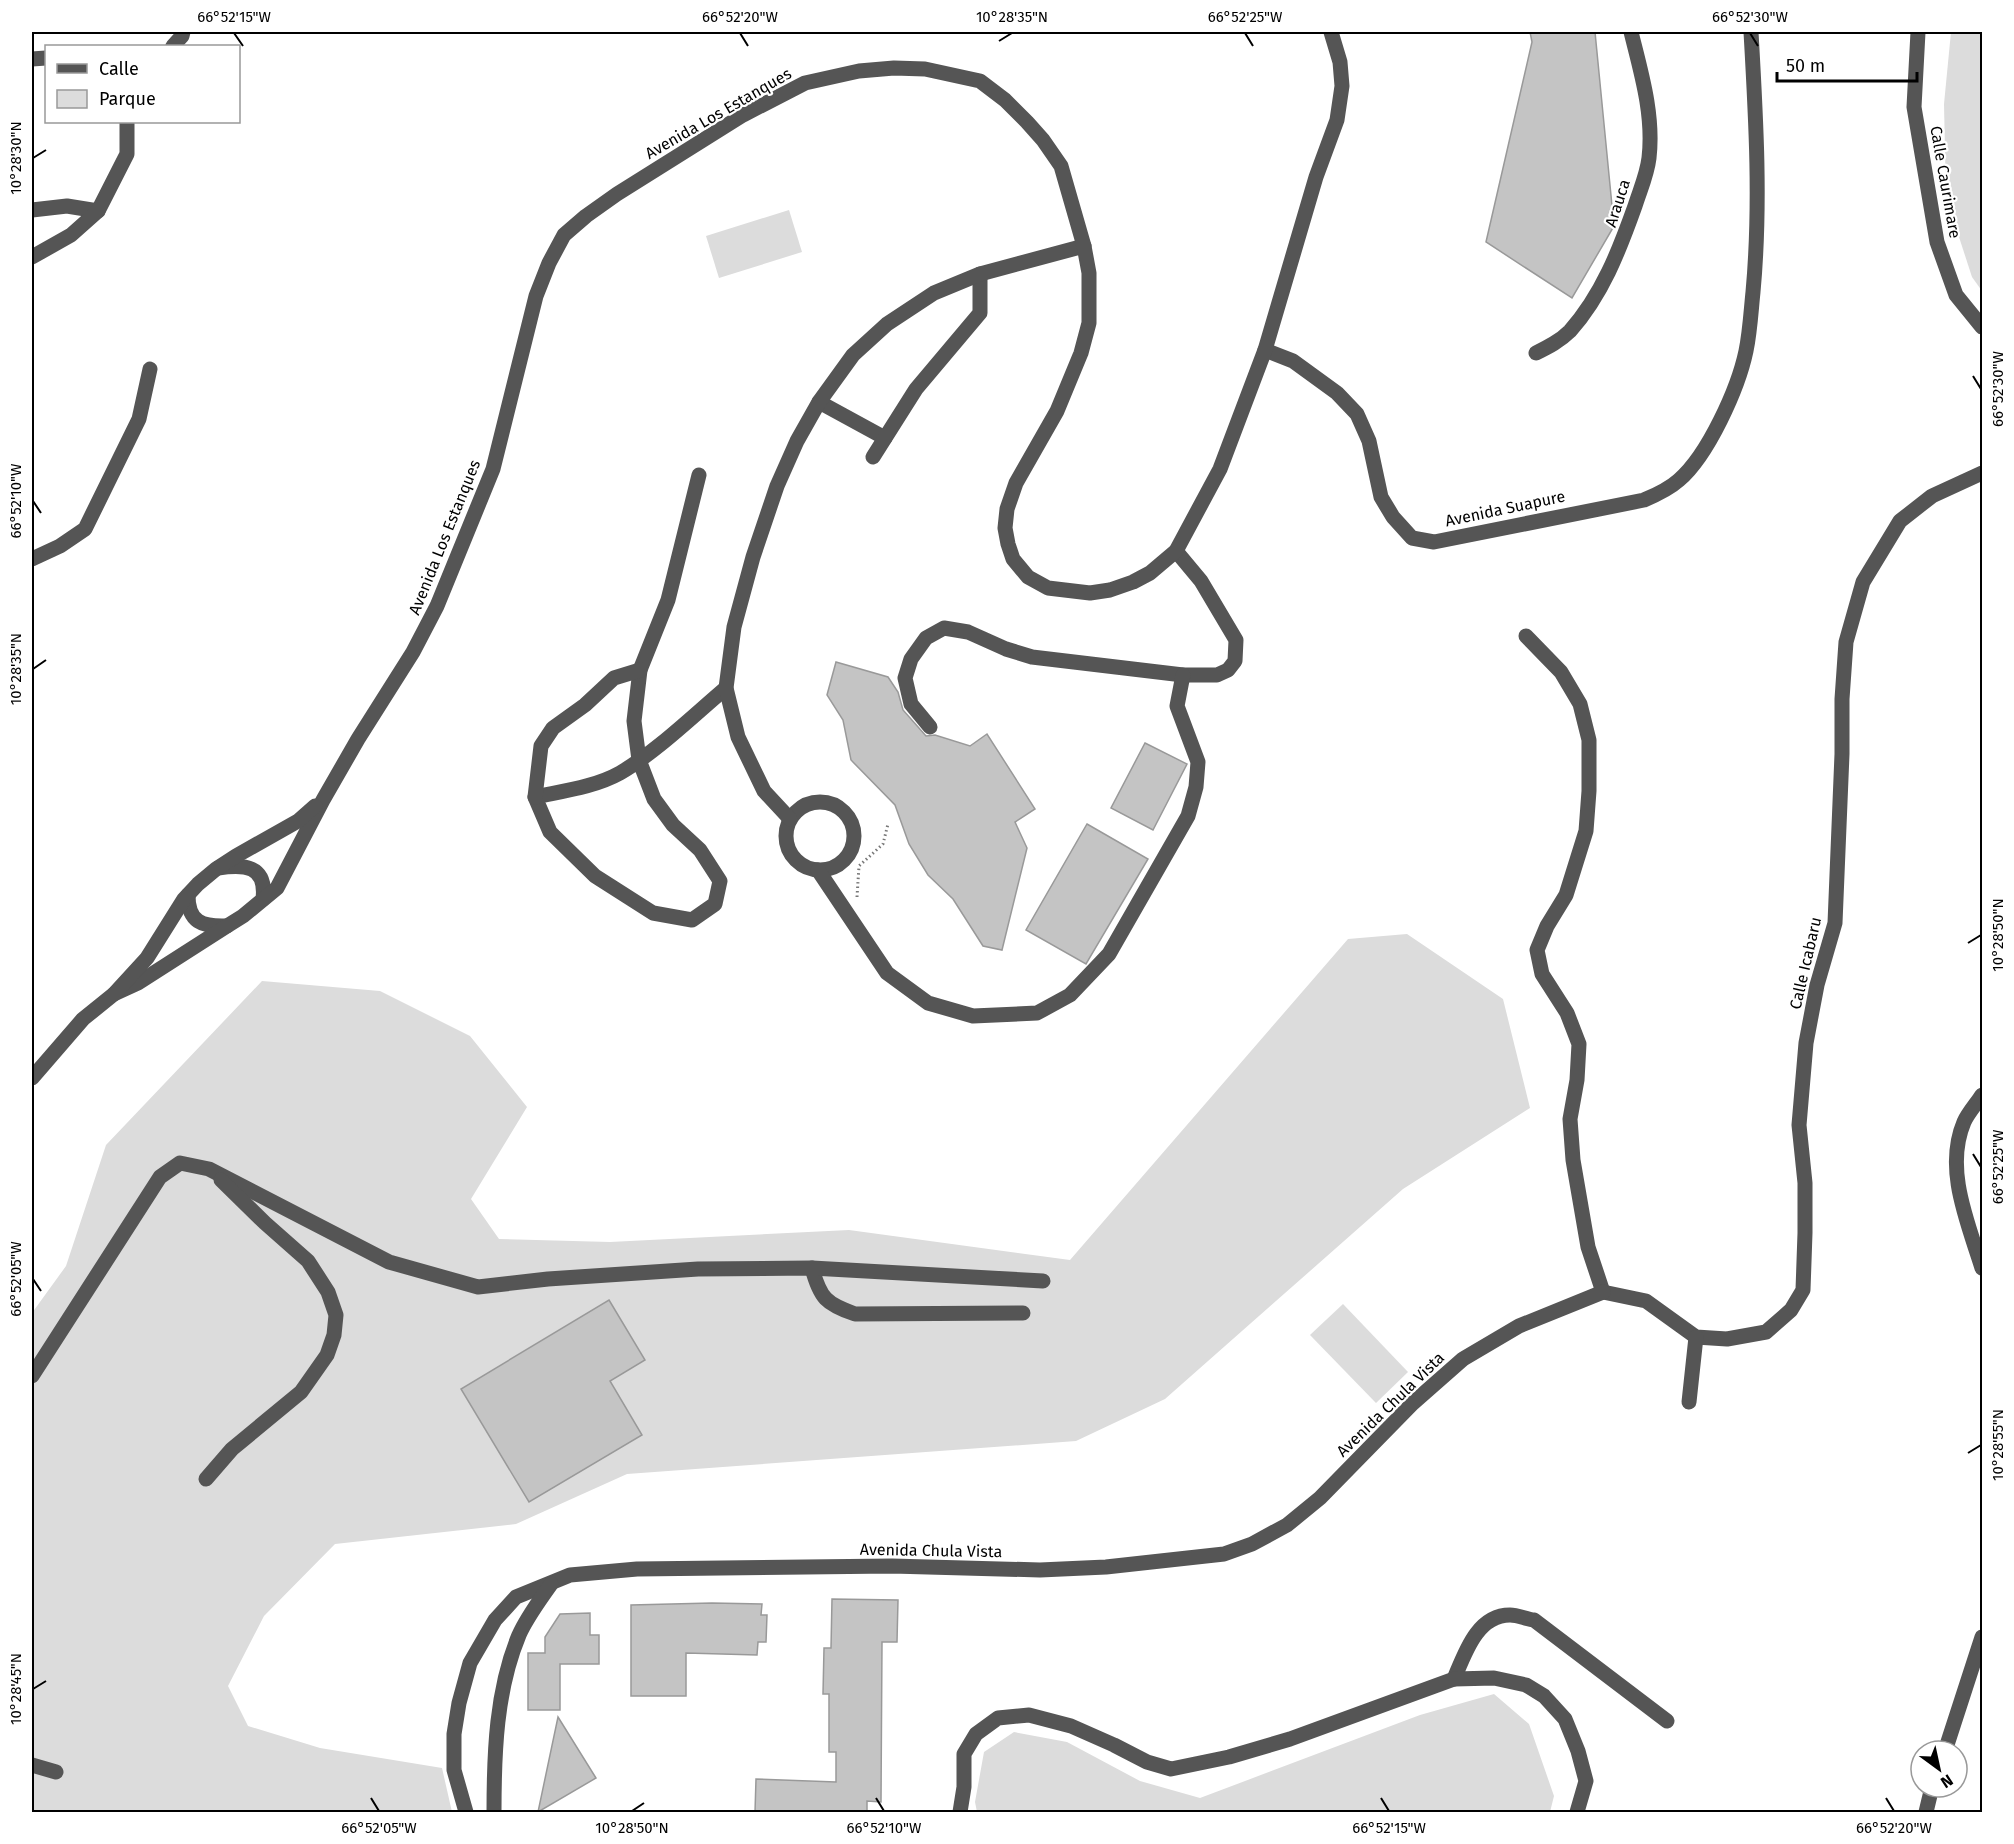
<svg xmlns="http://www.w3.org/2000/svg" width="2014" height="1844" font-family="'Fira Sans',sans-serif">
<rect width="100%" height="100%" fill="#fff"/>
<!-- green -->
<g fill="#dcdcdc">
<path d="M1951,32H1982V291L1972,277L1946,197L1944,104Z"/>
<path d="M789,210L802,252L719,278L706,236Z"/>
<path d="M1407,934L1503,999L1530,1108L1403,1189L1165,1399L1076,1441L627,1474L516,1524L335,1544L264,1616L228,1686L248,1726L320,1748L442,1768L452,1812H32V1313L66,1266L106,1145L262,981L380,991L470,1036L527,1107L471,1199L499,1239L610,1242L849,1230L1070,1260L1348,939Z"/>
<path d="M1343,1304L1408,1372L1376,1403L1310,1335Z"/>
<path d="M1494,1694L1529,1724L1554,1796L1550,1812H977L975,1802L984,1752L1014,1732L1067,1742L1140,1781L1200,1798L1420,1715Z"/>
</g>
<!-- building -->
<g fill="#c4c4c4" stroke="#999" stroke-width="1.5">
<path d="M1530,32H1595L1614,226L1572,298L1486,242L1532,42Z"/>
<path d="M836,662L888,677L898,692L903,710L926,736L935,735L970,746L987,734L1035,809L1015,822L1027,848L1002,950L983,946L953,899L928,875L909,844L895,805L851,760L843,720L827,695Z"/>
<path d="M1145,743L1187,764L1153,830L1111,808Z"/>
<path d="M1087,824L1148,859L1086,964L1026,930Z"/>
<path d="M609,1300L645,1360L610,1381L642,1435L529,1502L461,1389Z"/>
<path d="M832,1599L898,1600L897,1642H882L881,1802L867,1801V1812H755L756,1779L836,1782V1752H829V1694H823L824,1648H831Z"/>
<path d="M712,1603L762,1604L761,1615H767L766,1642H758L757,1655L686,1653V1696H631V1605Z"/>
<path d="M590,1613V1635H599V1664H560V1710H528V1653H545V1637L560,1614Z"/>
<path d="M558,1717L596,1778L538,1812Z"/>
</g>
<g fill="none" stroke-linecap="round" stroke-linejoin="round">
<!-- path -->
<path stroke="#777" stroke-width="3" stroke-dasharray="1.5 3" stroke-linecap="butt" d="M857,897L859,866L883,844L888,824"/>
<!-- minor -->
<g stroke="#555" stroke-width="15">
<path d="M1918,32L1914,107L1937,242L1956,295L1982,327"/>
<path d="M173,46L182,36L183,32"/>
<path d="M32,59L46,58"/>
<path d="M32,210L67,206L98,211"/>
<path d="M32,257L71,235L98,211L127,154V122"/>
<path d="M1265,350L1293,361L1337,393L1357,414L1369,441L1381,497L1393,517L1412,538L1434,542L1644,500C1656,495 1669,489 1679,480C1708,455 1738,389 1746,351C1750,332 1751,311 1753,292C1761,205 1756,119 1751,32"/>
<path d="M1536,353C1548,347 1560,341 1570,331C1602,295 1619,251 1635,206C1640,190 1647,175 1649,158C1654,115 1641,72 1631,32"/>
<path d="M819,402L885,438"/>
<path d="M873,457L916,389L980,313V274"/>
<path d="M699,475L668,600L640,670L634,721L639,760L654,799L673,825L700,850L720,881L715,904L692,920L653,913L595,876L550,832L535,797C563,791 595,787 620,773C656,752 694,715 726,688"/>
<path d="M32,559L60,546L85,529L139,419L150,369"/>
<path d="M1526,636L1561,672L1580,704L1589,740V791L1586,831L1566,895L1547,926L1537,950L1542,974L1567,1013L1579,1044L1577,1080L1570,1119L1573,1160L1588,1247L1603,1292"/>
<path d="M930,727L911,704L905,678L911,659L926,638L944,628L968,632L1006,649L1032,657L1183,675H1217L1228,670L1235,661L1236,640L1201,581L1176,551"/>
<path d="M535,797L541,746L553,728L585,705L614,678L640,670"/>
<circle cx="820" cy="836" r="34"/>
<path d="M790,819L764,791L738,737L726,688L734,627L753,557L777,486L797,441L819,402L853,355L887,324L934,293L980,274L1084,246"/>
<path d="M218,868C244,864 267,865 263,899"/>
<path d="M818,870L887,973L928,1003L973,1016L1037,1013L1070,995L1109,954L1188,816L1196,787L1198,762L1177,706L1183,675"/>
<path d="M188,895C188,922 202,927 227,926"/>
<path d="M114,994L138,983L227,926L243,916L277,888L323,800L358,739L413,652L437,606L493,469L536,296L549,263L564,235L586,216L617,194L743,115L805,83L859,71L894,68L925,69L980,81L1005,100L1027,122L1043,140L1061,166L1084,246L1089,273V323L1081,353L1057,411L1016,483L1007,509L1005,528L1008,544L1013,559L1028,577L1048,588L1090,593L1110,590L1133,582L1150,573L1176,551L1220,469L1265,350L1316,177L1337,120L1342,86L1340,62L1331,32"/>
<path d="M32,1078L83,1019L114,994L147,958L184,899L198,884L216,869L236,856L298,821L315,806"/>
<path d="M1982,1095C1977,1103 1968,1113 1964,1122C1944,1169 1968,1223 1982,1268"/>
<path d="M812,1268C820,1298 826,1304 855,1314L1023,1313"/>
<path d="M1603,1292L1646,1301L1696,1337L1727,1339L1766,1332L1791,1310L1803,1290L1805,1233V1183L1799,1125L1806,1043L1817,985L1835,923L1842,754V699L1846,642L1863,582L1900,521L1932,496L1982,473"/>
<path d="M32,1376L160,1177L180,1163L209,1169L389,1262L478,1287L548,1279L698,1269L812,1268L1043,1281"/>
<path d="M1689,1402L1696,1337"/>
<path d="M206,1479L232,1449L301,1392L327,1355L334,1335L336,1315L328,1292L308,1261L265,1223L221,1180"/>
<path d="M1454,1679C1465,1653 1477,1615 1510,1615C1518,1615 1526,1619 1534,1620L1667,1721"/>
<path d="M1945,1751L1982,1637"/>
<path d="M32,1765L56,1772"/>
<path d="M466,1812L454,1770V1734L459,1703L470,1663L495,1620L516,1597L570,1575L637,1569L892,1566L1040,1570L1106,1567L1224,1554L1252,1544L1287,1525L1320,1498L1413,1403L1463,1359L1519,1326L1603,1292"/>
<path d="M494,1812C494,1753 496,1690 519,1635C527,1617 540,1600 551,1584"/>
<path d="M960,1812L964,1787V1754L976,1734L998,1718L1029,1715L1071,1726L1114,1745L1147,1762L1171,1769L1229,1757L1290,1739L1454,1679L1494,1678L1526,1685L1544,1696L1565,1719L1578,1751L1586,1781L1577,1812"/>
<path d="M1926,1812L1932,1787"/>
</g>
</g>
<!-- ticks -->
<path fill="none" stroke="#000" stroke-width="2" d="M234,33L243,46M740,33L748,46M1245,33L1253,46M1750,33L1758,46M999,41L1012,33M33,158L46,150M1973,376L1981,389M33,501L41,513M33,669L46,660M1968,943L1981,935M1973,1154L1981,1167M33,1279L41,1291M1968,1453L1981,1445M33,1689L46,1681M371,1798L379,1811M876,1798L884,1811M1381,1798L1389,1811M1886,1798L1894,1811M632,1811L644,1803"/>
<g text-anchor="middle" stroke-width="4.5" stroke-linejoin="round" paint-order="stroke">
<!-- street labels -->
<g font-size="16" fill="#000" stroke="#fff">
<text transform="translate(718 113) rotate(-30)" y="6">Avenida Los Estanques</text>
<text transform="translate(1946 182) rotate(80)" y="6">Calle Caurimare</text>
<text transform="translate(1617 203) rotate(-72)" y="6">Arauca</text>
<text transform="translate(1505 508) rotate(-12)" y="6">Avenida Suapure</text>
<text transform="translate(444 537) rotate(-68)" y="6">Avenida Los Estanques</text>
<text transform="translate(1805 963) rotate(-77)" y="6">Calle Icabaru</text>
<text transform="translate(1390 1404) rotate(-44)" y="6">Avenida Chula Vista</text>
<text transform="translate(931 1550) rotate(1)" y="6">Avenida Chula Vista</text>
</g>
</g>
<!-- border -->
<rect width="2014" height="1844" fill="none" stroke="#ffffff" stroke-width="66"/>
<!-- legend -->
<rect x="45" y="45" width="195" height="78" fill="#ffffff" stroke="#999999" stroke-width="1.5"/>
<rect x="57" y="64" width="30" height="9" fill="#555555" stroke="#999999" stroke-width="1.5"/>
<text x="99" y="75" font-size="18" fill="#000000">Calle</text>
<rect x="57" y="90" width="30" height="18" fill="#dcdcdc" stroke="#999999" stroke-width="1.5"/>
<text x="99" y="105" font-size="18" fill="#000000">Parque</text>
<!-- north arrow -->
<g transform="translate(1939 1769) rotate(147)"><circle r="28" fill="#ffffff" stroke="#999999" stroke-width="1.5"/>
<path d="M0-4.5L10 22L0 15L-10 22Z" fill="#000000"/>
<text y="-9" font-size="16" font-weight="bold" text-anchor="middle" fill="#000000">N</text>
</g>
<!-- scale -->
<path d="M1777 72v9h140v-9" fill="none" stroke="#000000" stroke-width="3"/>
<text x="1786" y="72" font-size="18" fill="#000000" stroke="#ffffff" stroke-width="4.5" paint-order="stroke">50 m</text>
<rect x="33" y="33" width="1948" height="1778" fill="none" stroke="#000" stroke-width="2"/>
<g font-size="15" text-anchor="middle" fill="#000">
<text x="234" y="22">66°52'15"W</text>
<text x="740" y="22">66°52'20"W</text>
<text x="1012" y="22">10°28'35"N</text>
<text x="1245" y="22">66°52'25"W</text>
<text x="1750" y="22">66°52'30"W</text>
<text transform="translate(16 158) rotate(-90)" y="5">10°28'30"N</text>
<text transform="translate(1998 389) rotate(-90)" y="5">66°52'30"W</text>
<text transform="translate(16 501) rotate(-90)" y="5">66°52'10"W</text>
<text transform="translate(16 669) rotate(-90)" y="5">10°28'35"N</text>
<text transform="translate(1998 935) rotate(-90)" y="5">10°28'50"N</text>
<text transform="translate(1998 1167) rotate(-90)" y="5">66°52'25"W</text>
<text transform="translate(16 1279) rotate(-90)" y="5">66°52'05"W</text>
<text transform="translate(1998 1445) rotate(-90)" y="5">10°28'55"N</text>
<text transform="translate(16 1689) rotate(-90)" y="5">10°28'45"N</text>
<text x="379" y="1833">66°52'05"W</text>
<text x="632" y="1833">10°28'50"N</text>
<text x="884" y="1833">66°52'10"W</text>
<text x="1389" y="1833">66°52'15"W</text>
<text x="1894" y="1833">66°52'20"W</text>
</g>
</svg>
